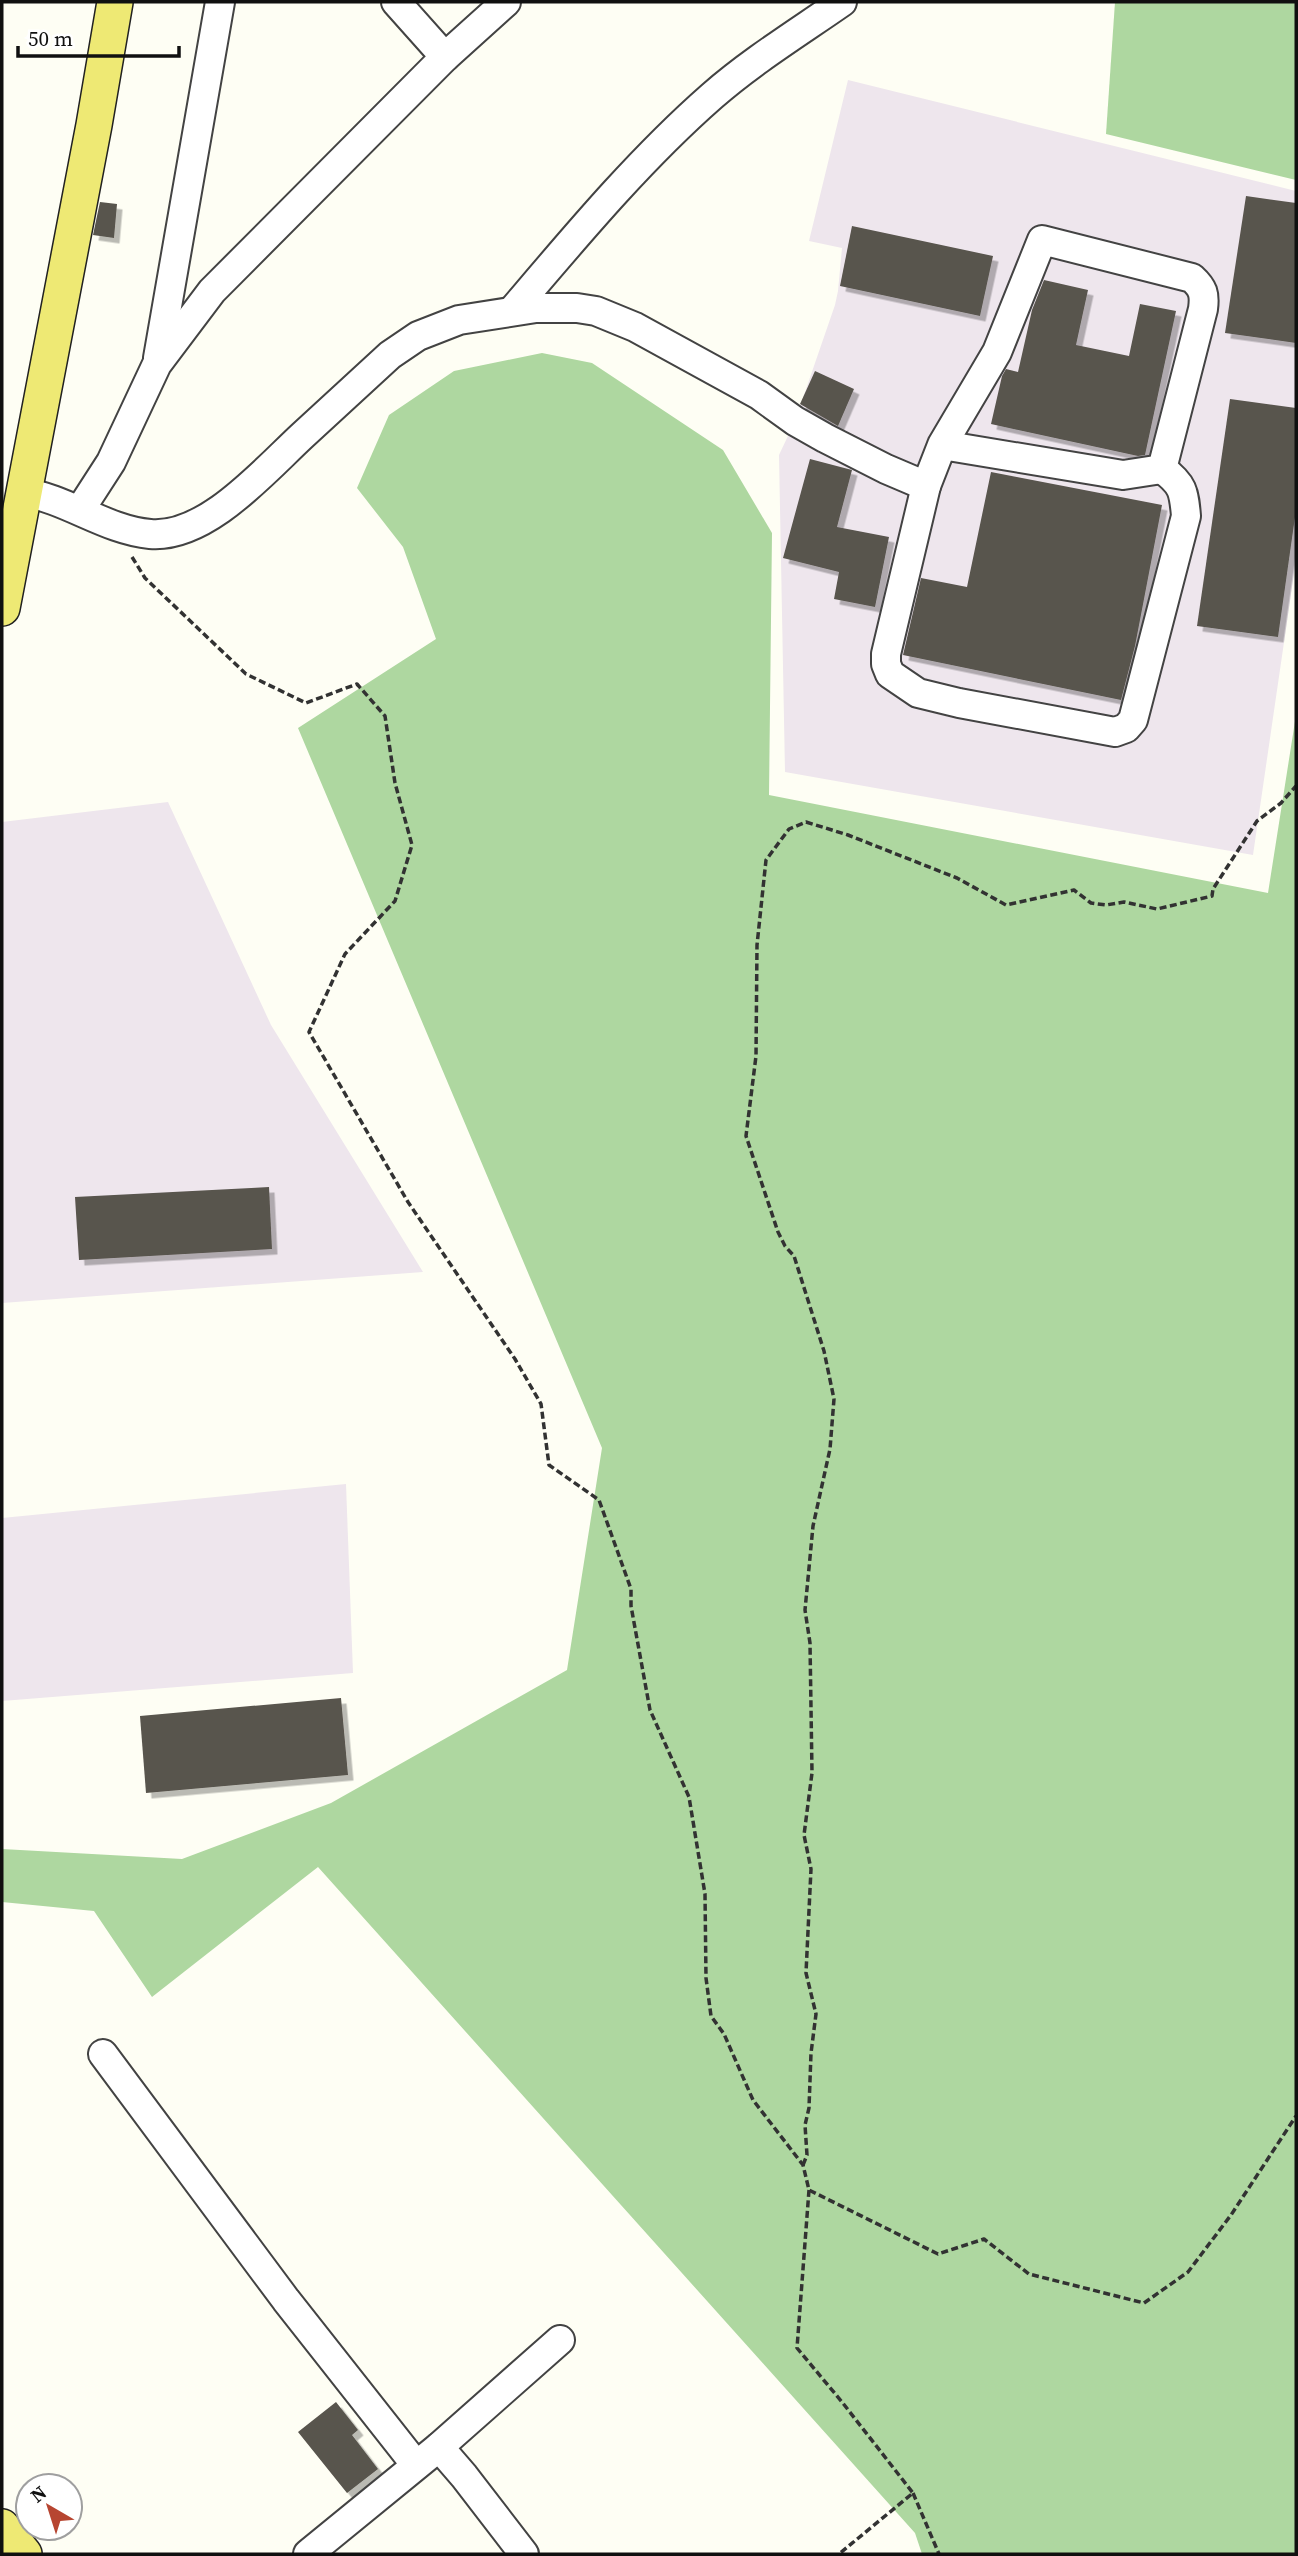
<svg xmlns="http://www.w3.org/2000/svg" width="1298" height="2556" font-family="'Source Serif 4',serif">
<defs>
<filter id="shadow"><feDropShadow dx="5.5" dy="5.5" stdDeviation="0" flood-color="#0004"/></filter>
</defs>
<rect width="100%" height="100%" fill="#fefef4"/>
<!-- industrial -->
<g fill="#eee6ed">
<path d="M848,80L1296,191V560L1253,855L785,772L779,455L795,421L835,305L838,291L842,248L809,241Z"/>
<path d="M168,802L271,1025L423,1272L2,1303V822Z"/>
<path d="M346,1484L353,1673L2,1701V1518Z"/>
</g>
<!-- forest -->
<g fill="#aed7a0">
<path d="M1115,2H1296V180L1106,134Z"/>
<path d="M542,353L592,363L723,450L772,533L769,795L1268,893L1296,715V2554H922L915,2533L318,1867L152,1997L94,1911L2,1902V1849L182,1859L331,1803L567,1670L602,1448L298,728L436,639L403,547L357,488L389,415L454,371Z"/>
</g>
<!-- building -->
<g fill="#58544d" filter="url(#shadow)">
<path d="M1246,196L1296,203V343L1225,333Z"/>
<path d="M100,202L117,204L114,238L93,235Z"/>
<path d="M852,226L993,256L980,316L840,286Z"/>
<path d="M1044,280L1088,290L1076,345L1129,356L1140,304L1176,311L1145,455L1138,456L991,424L1002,376L1006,369L1018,372L1032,310Z"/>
<path d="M815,371L854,389L838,426L800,404Z"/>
<path d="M1230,399L1296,408V510L1278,637L1197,626Z"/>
<path d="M810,459L852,470L837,527L889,537L875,607L834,599L839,572L783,558Z"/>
<path d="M991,472L1162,505L1135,646L1121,700L903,655L921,578L967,587Z"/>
<path d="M269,1187L272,1249L79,1260L75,1197Z"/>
<path d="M341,1698L348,1775L146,1793L140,1716Z"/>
<path d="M336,2402L358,2430L352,2435L378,2469L347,2493L298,2432Z"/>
</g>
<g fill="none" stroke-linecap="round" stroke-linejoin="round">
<defs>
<g id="minor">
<path d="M396,2L445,57"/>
<path d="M512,311C575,237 639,160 712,96C752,61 799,32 842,2"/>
<path d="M158,358L220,2"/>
<path d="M926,486L886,654V664L890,674L918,693L959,703L1115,732L1126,728L1133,720L1186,516C1184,492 1183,484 1162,469"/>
<path d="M23,492C67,499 106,530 150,534C206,539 265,470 303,435C332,408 361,382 390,355L418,336L459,320L536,308H577L596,311L635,327L759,395L795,421L825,438L886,469L926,486L942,445L1123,475L1162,469L1203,309C1205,294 1203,288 1192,278L1042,240L997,352L942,445"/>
<path d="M80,510L111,462L157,364L212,291L445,57L506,2"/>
<path d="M103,2054L286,2300L416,2465"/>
<path d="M439,2447L464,2476L524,2554"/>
<path d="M308,2554L439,2447L560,2340"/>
</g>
<g id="major">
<path d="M2,608L94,125L115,2"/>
<path d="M2,2527L24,2554"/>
</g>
</defs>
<!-- minor casing -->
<use href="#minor" stroke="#434343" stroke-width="32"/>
<!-- major casing -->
<use href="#major" stroke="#212121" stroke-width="38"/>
<!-- path -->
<g stroke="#323232" stroke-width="3.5" stroke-dasharray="7 3.5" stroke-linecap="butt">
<path d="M132,557L145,578L246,674L306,703L357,684L385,716L395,783L412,845L395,901L345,954L309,1032L408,1202L515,1359L541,1404L549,1465L599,1500L631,1589V1606L650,1710L689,1797L705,1894L706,1978L711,2016L724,2034L753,2100L803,2165L809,2190L938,2254L984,2239L1029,2274L1144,2303L1188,2272L1231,2215L1296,2116"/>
<path d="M803,2165L807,2155L805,2125L809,2108L811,2053L816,2014L806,1973L811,1869L804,1835L812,1773L810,1643L805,1610L813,1526L830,1449L834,1399L824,1351L794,1256L785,1246L778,1232L746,1136L756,1056L757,945L766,860L789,829L806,822L848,835L957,878L1006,905L1074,890L1091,903L1106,905L1124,902L1157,909L1212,896L1213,889L1257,821L1281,803L1296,786"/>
<path d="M809,2190L797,2348L842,2402L913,2493L839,2554"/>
<path d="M913,2493L939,2554"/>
</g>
<!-- minor -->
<use href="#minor" stroke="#fff" stroke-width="28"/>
<!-- major -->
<use href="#major" stroke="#eee974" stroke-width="35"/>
</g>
<!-- border -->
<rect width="1298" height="2556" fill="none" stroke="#101010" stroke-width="7"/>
<!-- north arrow -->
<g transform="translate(49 2507) rotate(321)"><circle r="33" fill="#ffffff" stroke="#9f9f9f" stroke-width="2"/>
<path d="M0-5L12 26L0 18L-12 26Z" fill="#b74531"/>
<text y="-10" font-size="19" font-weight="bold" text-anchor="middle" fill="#101010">N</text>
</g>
<!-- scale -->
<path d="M18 46v10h161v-10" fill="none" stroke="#101010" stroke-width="3.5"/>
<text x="28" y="46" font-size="21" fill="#101010" stroke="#ffffff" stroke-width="5" paint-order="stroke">50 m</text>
</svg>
